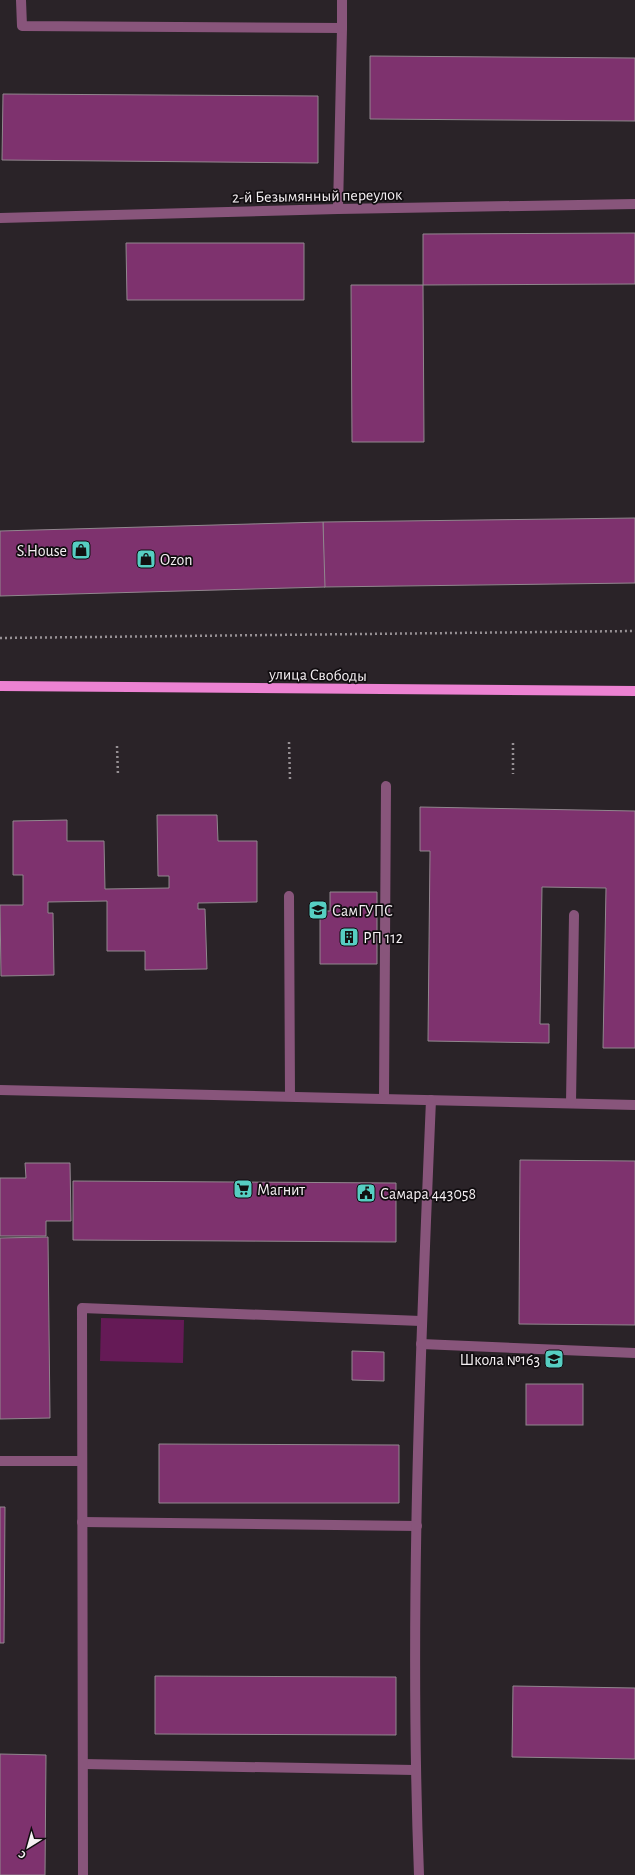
<svg xmlns="http://www.w3.org/2000/svg" width="635" height="1875" font-family="'Alegreya Sans',sans-serif">
<rect width="100%" height="100%" fill="#2a2328"/>
<!-- green -->
<path fill="#651a56" d="M101,1318L184,1320L183,1363L100,1361Z"/>
<!-- building -->
<g fill="#7e326e" stroke="#91878e">
<path d="M370,56L635,58V121L370,119Z"/>
<path d="M3,94L318,96V163L2,160Z"/>
<path d="M635,233V284L423,285V234Z"/>
<path d="M126,243H304V300H127Z"/>
<path d="M351,285H423L424,442H352Z"/>
<path d="M635,518V583L324,587L323,522Z"/>
<path d="M323,522L325,587L0,596V531Z"/>
<path d="M420,807L635,811V1048H603L606,888L542,887L540,1024H549V1043L428,1041L430,851H420Z"/>
<path d="M157,815H217L218,841H257V902L198,903V909H205L207,969L145,970V951H107V901L48,902V913H53L54,975L1,976L0,905H23V875H13V821L67,820V841H104L105,889L169,888V876H158Z"/>
<path d="M330,892H377V964H320V911H330Z"/>
<path d="M520,1160L635,1161V1325L519,1324Z"/>
<path d="M25,1163H70L71,1221H46V1236H0V1178H26Z"/>
<path d="M73,1181L396,1183V1242L73,1240Z"/>
<path d="M48,1237L50,1418L0,1419V1238Z"/>
<path d="M352,1351L384,1352V1381L352,1380Z"/>
<rect x="526" y="1384" width="57" height="41"/>
<path d="M159,1444L399,1445V1503H159Z"/>
<path d="M0,1507H5L4,1643H0Z"/>
<path d="M155,1676L396,1677V1735L155,1734Z"/>
<path d="M513,1686L635,1688V1759L512,1757Z"/>
<path d="M0,1754L46,1755L45,1875H0Z"/>
</g>
<g fill="none" stroke-linecap="round" stroke-linejoin="round">
<!-- path -->
<g stroke="#969094" stroke-width="2.5" stroke-dasharray="2 3" stroke-linecap="butt">
<path d="M0,638L635,631"/>
<path d="M289,742L290,779"/>
<path d="M513,743V774"/>
<path d="M117,746L118,776"/>
</g>
<!-- minor -->
<g stroke="#88557b" stroke-width="10">
<path d="M21,0L22,26L342,28L338,209"/>
<path d="M342,0V28"/>
<path d="M0,218L338,209L635,204"/>
<path d="M289,896L290,1096"/>
<path d="M0,1090L635,1105"/>
<path d="M384,1098L386,786"/>
<path d="M571,1103L574,915"/>
<path d="M421,1344L635,1353"/>
<path d="M0,1461H82"/>
<path d="M82,1522L417,1526"/>
<path d="M83,1764L414,1770"/>
<path d="M83,1875L82,1308L421,1321"/>
<path d="M419,1875C409,1617 420,1358 431,1100"/>
</g>
<!-- major -->
<path stroke="#ec82d2" stroke-width="10" d="M0,686L635,691"/>
</g>
<!-- icons -->
<defs>
<symbol id="shop-square" viewBox="-11 -11 22 22"><rect x="-9" y="-9" width="18" height="18" rx="4" fill="#56cec2" stroke="#110d10"/><path d="M-5-2.5h2.3a2.7 3.5 0 0 1 5.4 0H5L5.5 6h-11ZM-1.5-2.5h3a1.5 2.3 0 0 0-3 0Z" fill="#111"/></symbol>
<symbol id="university-square" viewBox="-11 -11 22 22"><rect x="-9" y="-9" width="18" height="18" rx="4" fill="#56cec2" stroke="#110d10"/><path d="M0-5L7-2L0 1L-7-2ZM-4 1L0 2.5L4 1V4Q0 6-4 4Z" fill="#111"/></symbol>
<symbol id="building-square" viewBox="-11 -11 22 22"><rect x="-9" y="-9" width="18" height="18" rx="4" fill="#56cec2" stroke="#110d10"/><path d="M-4-6H4V6H1V3H-1V6H-4ZM-2.5-4.3h1.7v1.8h-1.7ZM.8-4.3h1.7v1.8H.8ZM-2.5-1h1.7V.8h-1.7ZM.8-1h1.7V.8H.8Z" fill="#111"/></symbol>
<symbol id="supermarket-square" viewBox="-11 -11 22 22"><rect x="-9" y="-9" width="18" height="18" rx="4" fill="#56cec2" stroke="#110d10"/><path d="M-6-5.5h2.5l.6 2H6L4.5 2H-2.5L-4.4-4H-6ZM-1.5 3.2a1.3 1.3 0 1 0 .1 0ZM3 3.2a1.3 1.3 0 1 0 .1 0Z" fill="#111"/></symbol>
<symbol id="civic-square" viewBox="-11 -11 22 22"><rect x="-9" y="-9" width="18" height="18" rx="4" fill="#56cec2" stroke="#110d10"/><path d="M-.6-6.5H3V-4.5H.6V-3L4-1V1h2V6H-6V1h2V-1L-.6-3ZM-1.2 2.5V6h2.4V2.5Z" fill="#111"/></symbol>
<symbol id="school-square" viewBox="-11 -11 22 22"><rect x="-9" y="-9" width="18" height="18" rx="4" fill="#56cec2" stroke="#110d10"/><path d="M0-5L7-2L0 1L-7-2ZM-4 1L0 2.5L4 1V4Q0 6-4 4Z" fill="#111"/></symbol>
</defs>
<g fill-rule="evenodd">
<use href="#shop-square" x="70" y="539" width="22" height="22"/>
<use href="#shop-square" x="135" y="548" width="22" height="22"/>
<use href="#university-square" x="307" y="899" width="22" height="22"/>
<use href="#building-square" x="338" y="926" width="22" height="22"/>
<use href="#supermarket-square" x="232" y="1178" width="22" height="22"/>
<use href="#civic-square" x="355" y="1182" width="22" height="22"/>
<use href="#school-square" x="543" y="1348" width="22" height="22"/>
</g>
<g text-anchor="middle" stroke-width="3.5" stroke-linejoin="round" paint-order="stroke">
<!-- street labels -->
<g font-size="16" fill="#f5f0f3" stroke="#110d10">
<text transform="translate(317 195) rotate(-1)" y="6">2-й Безымянный переулок</text>
<text transform="translate(318 674) rotate(1)" y="6">улица Свободы</text>
</g>
<!-- poi labels -->
<g font-size="16" fill="#f5f0f3" stroke="#110d10" text-anchor="start">
<text x="67" y="556" text-anchor="end">S.House</text>
<text x="160" y="565">Ozon</text>
<text x="332" y="916">СамГУПС</text>
<text x="363" y="943">РП 112</text>
<text x="257" y="1195">Магнит</text>
<text x="380" y="1199">Самара 443058</text>
<text x="540" y="1365" text-anchor="end">Школа №163</text>
</g>
</g>
<!-- north arrow -->
<g transform="translate(28 1847) rotate(217)" stroke="#110d10" stroke-width="3" paint-order="stroke">
<path d="M0-3L7 15L0 10L-7 15Z" fill="#f5f0f3"/>
<text y="-6" font-size="11" font-weight="bold" text-anchor="middle" fill="#f5f0f3">С</text>
</g>
</svg>
